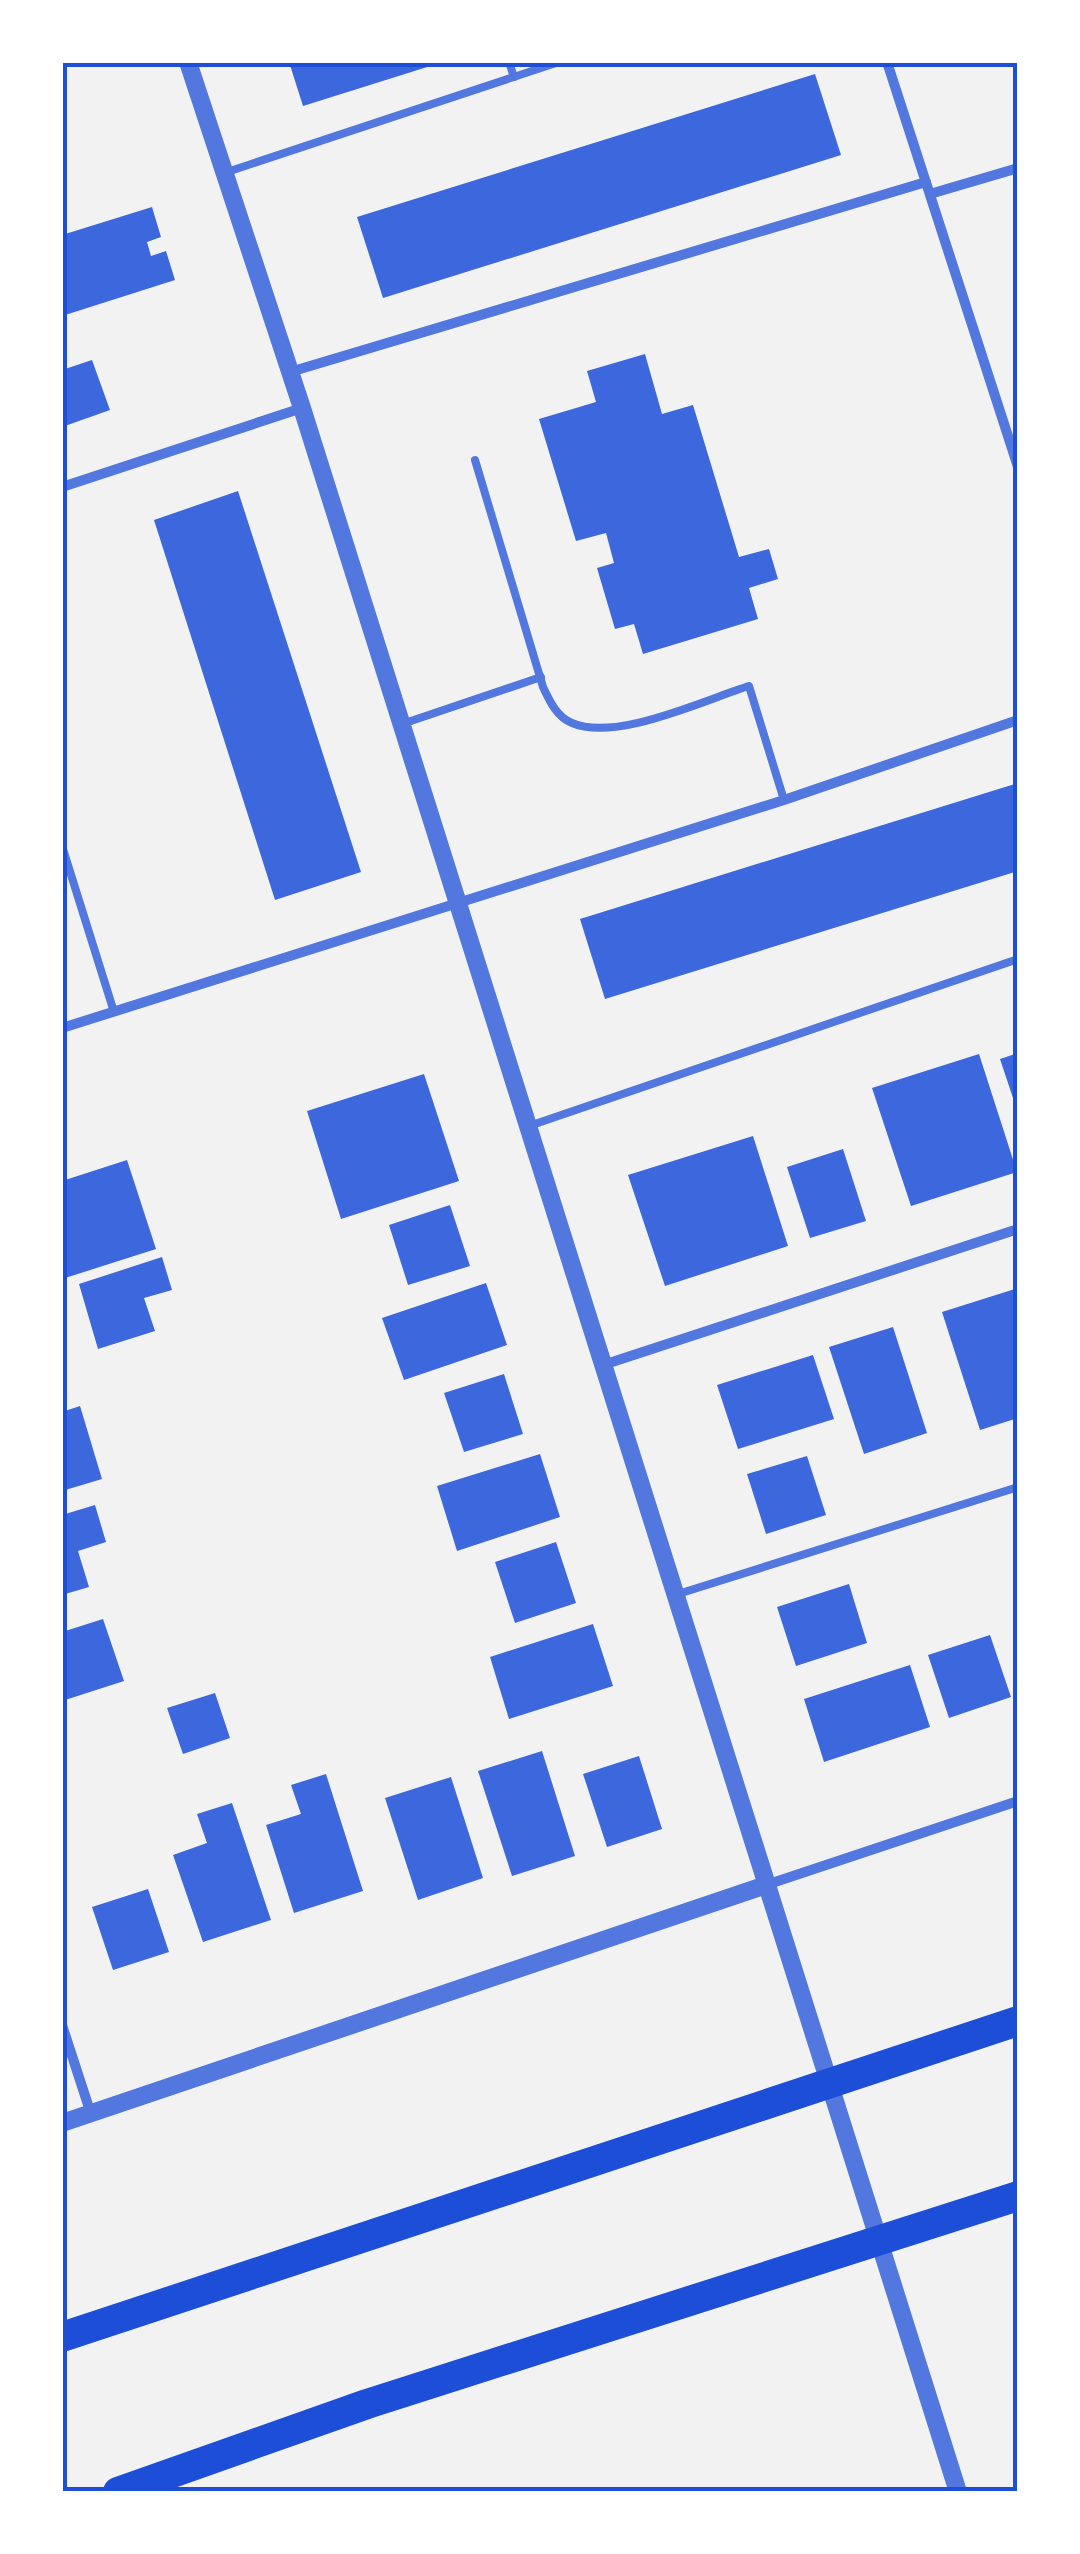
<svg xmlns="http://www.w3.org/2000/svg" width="1080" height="2554" font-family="'Golos Text',sans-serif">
<rect width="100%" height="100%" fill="#f2f2f2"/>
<!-- building -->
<g fill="#3d67dc">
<path d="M289,62H440V63L303,106Z"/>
<path d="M815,74L841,155L383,298L357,217Z"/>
<path d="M152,207L161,237L147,242L151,256L166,251L175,280L62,316V235Z"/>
<path d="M645,354L662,414L693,405L739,557L769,549L778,579L749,588L758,619L643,654L634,624L615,629L597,568L614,563L606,533L576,541L539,419L596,402L587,371Z"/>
<path d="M92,360L110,410L62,427V370Z"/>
<path d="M238,491L361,872L275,900L154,520Z"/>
<path d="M1018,783V871L605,999L580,919Z"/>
<path d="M1018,1053V1110H1017L1000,1059Z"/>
<path d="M979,1054L1017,1172L911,1206L872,1088Z"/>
<path d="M424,1074L459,1181L341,1219L307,1111Z"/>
<path d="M753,1136L788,1246L665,1286L628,1175Z"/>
<path d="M843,1149L866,1221L810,1238L787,1167Z"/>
<path d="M127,1160L156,1249L62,1279V1181Z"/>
<path d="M450,1205L470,1266L408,1285L389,1225Z"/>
<path d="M162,1257L172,1290L144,1298L155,1331L98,1349L79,1284Z"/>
<path d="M486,1283L507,1345L404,1380L382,1318Z"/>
<path d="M1018,1288V1418L980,1430L942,1312Z"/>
<path d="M893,1327L927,1433L864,1454L829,1347Z"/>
<path d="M813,1355L834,1419L738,1449L717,1385Z"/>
<path d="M504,1374L523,1434L464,1452L444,1393Z"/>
<path d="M80,1406L102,1479L62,1491V1412Z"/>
<path d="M540,1454L560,1517L457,1551L437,1486Z"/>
<path d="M807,1456L826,1515L766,1534L747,1474Z"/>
<path d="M95,1505L106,1542L78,1551L89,1587L62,1595V1515Z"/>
<path d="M556,1542L576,1603L515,1623L495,1562Z"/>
<path d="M849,1584L867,1643L796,1666L777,1607Z"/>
<path d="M103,1619L124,1681L62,1701V1632Z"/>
<path d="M593,1624L613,1686L509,1719L490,1657Z"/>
<path d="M990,1635L1011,1697L949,1718L928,1655Z"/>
<path d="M910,1665L930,1727L824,1762L804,1699Z"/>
<path d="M215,1693L230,1738L183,1754L167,1708Z"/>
<path d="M542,1751L575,1856L512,1876L478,1771Z"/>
<path d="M639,1756L662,1829L607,1847L583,1774Z"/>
<path d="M326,1774L363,1891L294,1913L266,1825L301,1814L291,1785Z"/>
<path d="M451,1777L483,1878L418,1900L385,1798Z"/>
<path d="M232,1803L271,1920L203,1942L173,1855L207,1843L197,1814Z"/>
<path d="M148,1889L169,1952L113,1970L92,1907Z"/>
</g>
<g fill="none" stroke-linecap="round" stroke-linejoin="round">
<!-- service -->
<g stroke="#5277de" stroke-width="8">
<path d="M509,62L514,77"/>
<path d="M1017,62L1018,63"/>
<path d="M224,173L559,62"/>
<path d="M475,460L543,687C550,702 557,717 572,723C616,742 704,700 749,686L784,800"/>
<path d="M402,724L541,677"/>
<path d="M62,846L114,1012"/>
<path d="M529,1126L1018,959"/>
<path d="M678,1594L1018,1487"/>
</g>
<!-- minor -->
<g stroke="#5277de" stroke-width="10">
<path d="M887,62L1018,467"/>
<path d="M930,194L1018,168"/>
<path d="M290,372L926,182"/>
<path d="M62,487L302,408"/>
<path d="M62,1028L784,800L1018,720"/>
<path d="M603,1365L1018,1229"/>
<path d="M766,1885L1018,1801"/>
<path d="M62,2025L91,2114"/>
</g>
<!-- tertiary -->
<g stroke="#5277de" stroke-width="18">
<path d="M188,62L302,408L958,2492"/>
<path d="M62,2123L766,1885"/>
</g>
<!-- motorway -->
<g stroke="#1d4ed8" stroke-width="30">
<path d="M62,2337L1018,2021"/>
<path d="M118,2492L367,2404L1018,2196"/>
</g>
</g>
<!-- border -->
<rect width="1080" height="2554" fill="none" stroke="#ffffff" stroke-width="130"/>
<rect x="65" y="65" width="950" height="2424" fill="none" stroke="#1d4ed8" stroke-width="4"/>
</svg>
